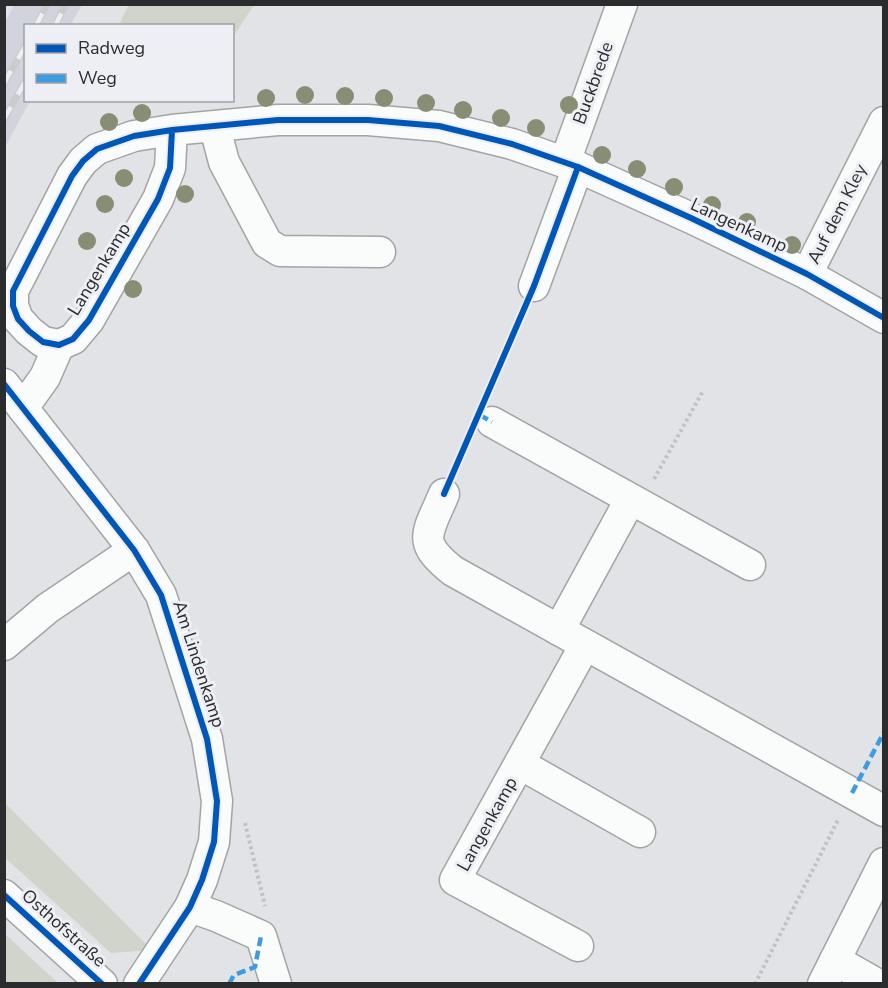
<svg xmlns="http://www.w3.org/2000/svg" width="888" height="988" font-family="'Nunito Sans',sans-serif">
<rect width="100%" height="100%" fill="#e1e3e6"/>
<!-- built -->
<path fill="#d1d4dc" d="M14,5H82L70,25L26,26V100L30,101L5,147V22Z"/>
<!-- green -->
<g fill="#d0d4ca">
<path d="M129,4H254V5L233,37L232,26L119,25Z"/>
<path d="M5,803L152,950L111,953L5,858Z"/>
<path d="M4,934H5L58,983H5Z"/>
</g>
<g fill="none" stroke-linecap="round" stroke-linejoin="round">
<defs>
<g id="minor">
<path d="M215,128L224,162L267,243L280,251L380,252"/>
<path d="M172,130L170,168L158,199L89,320L73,339L59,345L43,342L29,331L18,319L13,306V291L72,176L83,161L97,149L134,136L172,130L278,120H368L439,126L512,144L578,167L691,218L807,274L884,318"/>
<path d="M565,162L622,4"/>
<path d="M807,274L884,122"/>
<path d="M534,286L578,167"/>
<path d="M4,384L134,550L161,595L207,739L217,801L214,842L202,880L190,907L139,984"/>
<path d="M23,408L45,377L59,345"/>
<path d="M492,422L750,565"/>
<path d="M444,494C428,533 415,541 453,571L884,811"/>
<path d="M559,630L630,500"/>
<path d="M4,645L48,608L134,550"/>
<path d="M520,764L640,832"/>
<path d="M4,895L102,984"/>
<path d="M190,907L216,916L261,936L276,984"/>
<path d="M578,946L455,880L585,645"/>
<path d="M835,960L877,984"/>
<path d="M823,984L884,863"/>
</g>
</defs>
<!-- minor casing -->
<use href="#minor" stroke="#a3a4a6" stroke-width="33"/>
<!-- path -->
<g stroke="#c2c2c3" stroke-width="4" stroke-dasharray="3 3" stroke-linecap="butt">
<path d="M654,479L703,391"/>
<path d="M245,823L265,906"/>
<path d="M755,984L839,818"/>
</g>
<!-- minor -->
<use href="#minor" stroke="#fafbfb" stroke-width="30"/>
<defs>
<g id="rail">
<path d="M36,26L47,4"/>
<path d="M55,26L66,4"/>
<path d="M4,83L26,45"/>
<path d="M4,119L26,80"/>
</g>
</defs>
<!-- rail casing -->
<use href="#rail" stroke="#cbcbcc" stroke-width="7"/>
<!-- rail -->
<use href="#rail" stroke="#edeff4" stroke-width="4.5" stroke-dasharray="14" stroke-linecap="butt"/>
<!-- quiet -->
<g stroke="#3d9ce1" stroke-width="4.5" stroke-dasharray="9 4.5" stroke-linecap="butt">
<path d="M480,415L492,422"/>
<path d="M852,793L884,732"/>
<path d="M229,984L234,975L255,967L261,936"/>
</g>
<defs>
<g id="cycleway">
<path d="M172,130L170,168L158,199L89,320L73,339L59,345L43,342L29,331L18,319L13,306V291L72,176L83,161L97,149L134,136L172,130L278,120H368L439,126L512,144L578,167L691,218L807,274L884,318"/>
<path d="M4,384L134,550L161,595L207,739L217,801L214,842L202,880L190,907L139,984"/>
<path d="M444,494L534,286L578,167"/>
<path d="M4,895L102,984"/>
</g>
</defs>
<!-- cycleway casing -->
<use href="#cycleway" stroke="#edeff4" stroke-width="10"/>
<!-- cycleway -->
<use href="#cycleway" stroke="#0057b8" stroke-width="6"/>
</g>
<!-- trees -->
<g fill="#878e74">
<circle cx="305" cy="95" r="9"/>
<circle cx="345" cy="96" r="9"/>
<circle cx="266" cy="98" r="9"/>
<circle cx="384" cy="98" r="9"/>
<circle cx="426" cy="103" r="9"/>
<circle cx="569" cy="105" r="9"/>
<circle cx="463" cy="110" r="9"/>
<circle cx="142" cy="113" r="9"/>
<circle cx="501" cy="118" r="9"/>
<circle cx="109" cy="122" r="9"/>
<circle cx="536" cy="128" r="9"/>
<circle cx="602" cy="155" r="9"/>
<circle cx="637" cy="169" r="9"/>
<circle cx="124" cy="178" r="9"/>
<circle cx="674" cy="187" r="9"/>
<circle cx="185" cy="194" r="9"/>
<circle cx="105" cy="204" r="9"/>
<circle cx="712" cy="205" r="9"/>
<circle cx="747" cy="222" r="9"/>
<circle cx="87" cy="241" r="9"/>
<circle cx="792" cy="245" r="9"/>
<circle cx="133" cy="289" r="9"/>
</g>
<g text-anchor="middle" stroke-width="6" stroke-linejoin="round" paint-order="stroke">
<!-- street labels -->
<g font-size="18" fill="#2b2c2e" stroke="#edeff4">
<text transform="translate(593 83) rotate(-70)" y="6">Buckbrede</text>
<text transform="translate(837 214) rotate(-63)" y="6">Auf dem Kley</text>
<text transform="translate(739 225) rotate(25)" y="6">Langenkamp</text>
<text transform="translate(99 269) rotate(-59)" y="6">Langenkamp</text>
<text transform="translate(199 664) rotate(72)" y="6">Am Lindenkamp</text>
<text transform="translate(487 824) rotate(-61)" y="6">Langenkamp</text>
<text transform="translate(64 928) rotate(42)" y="6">Osthofstraße</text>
</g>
</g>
<!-- border -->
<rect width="888" height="988" fill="none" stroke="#2b2c2e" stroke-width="12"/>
<!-- legend -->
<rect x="24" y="24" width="210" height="78" fill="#edeff4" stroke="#9fa1a5" stroke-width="1.5"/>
<rect x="36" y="44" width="30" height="9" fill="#0057b8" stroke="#9fa1a5" stroke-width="1.5"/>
<text x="78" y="54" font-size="18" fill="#2b2c2e">Radweg</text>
<rect x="36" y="74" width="30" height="9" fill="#3d9ce1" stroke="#9fa1a5" stroke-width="1.5"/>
<text x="78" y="84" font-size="18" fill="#2b2c2e">Weg</text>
</svg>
